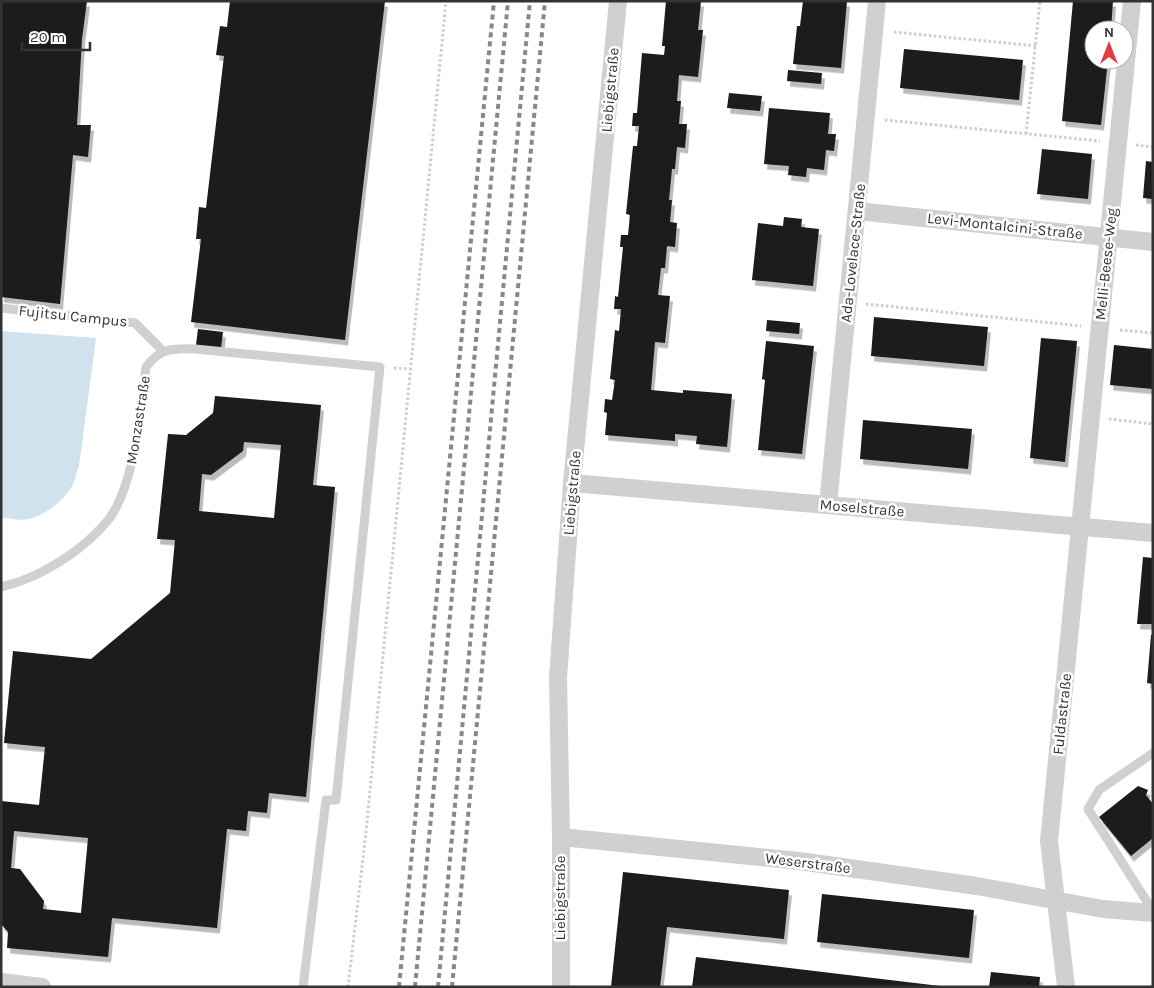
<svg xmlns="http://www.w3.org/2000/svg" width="1154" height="988" font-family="Karla,sans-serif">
<defs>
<filter id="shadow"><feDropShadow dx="3" dy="5.5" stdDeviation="0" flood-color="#0004"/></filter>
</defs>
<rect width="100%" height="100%" fill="#fff"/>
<!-- water -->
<path fill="#cfe2ee" d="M1,331L96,338L79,466C76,473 75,482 71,488C62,502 45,515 29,519C21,521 10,518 1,518Z"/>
<!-- building -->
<g fill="#1a1a1a" fill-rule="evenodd" filter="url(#shadow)">
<path d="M1,1H87L82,39L77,125H91L88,157L73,155L60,304L1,297Z"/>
<path d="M230,1H385L345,340L191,322L201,239H196L199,207L206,208L224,56L216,55L220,26L227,27Z"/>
<path d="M666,1H701L698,30H703L698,77L679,75L677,101H681L679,124H687L685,148L677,147L675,169H672L669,200H672L670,222L677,223L675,247L667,246L665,268H661L658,295L670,296L665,343L655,342L651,390L683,393V390L732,394L727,447L696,444L697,436L675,434V441L605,435L607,413L604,412L605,399L612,400L615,380L610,379L615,330L619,331L621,309H614L615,296L618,297L623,247H620L621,235H628L630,215L626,214L633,146H637L639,126H632L633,113H637L642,53L664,55L665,46H662Z"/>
<path d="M803,1H847L841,68L793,64L797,26H800Z"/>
<path d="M1073,1H1113L1111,30H1094V60H1108L1101,125L1062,121Z"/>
<path d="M904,49L1023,60L1019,100L900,88Z"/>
<path d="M788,70L822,73L821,84L787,81Z"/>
<path d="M729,93L762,96L760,111L727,108Z"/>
<path d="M769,108L830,113L828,134H836L834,151L826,150L824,170L807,168L806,177L788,175L789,166L764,164Z"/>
<path d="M1042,149L1092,154L1088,199L1037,194Z"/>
<path d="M1146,161L1153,162V199L1143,198Z"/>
<path d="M784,217L802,219L801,227L819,229L813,286L752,280L758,223L783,226Z"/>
<path d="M874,317L988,327L984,366L871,356Z"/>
<path d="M767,320L800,323L799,334L766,331Z"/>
<path d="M198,329L223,332L221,348L196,345Z"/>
<path d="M1041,338L1077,341L1065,462L1030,458Z"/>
<path d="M766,341L814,346L802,454L758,450L765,380L762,379Z"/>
<path d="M1114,345L1153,349V389L1110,385Z"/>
<path d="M215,396L321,405L313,485L335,487L306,797L269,793L267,813L248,811L246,831L227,829L217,928L112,918L108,957L7,948L8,932L1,924V801L39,805L45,747L4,743L13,651L91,659L170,593L175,540L157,539L168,434L186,435L213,413ZM244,442L281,445L274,518L199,511L202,474L211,475L243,451ZM14,831L88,838L81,913L43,909L44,901L20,869L11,868Z"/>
<path d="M863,420L972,429L968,469L860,459Z"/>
<path d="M1143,557L1153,558V624H1137Z"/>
<path d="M1151,635H1153V684L1147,683Z"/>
<path d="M1138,786L1148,790L1146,795L1153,804V838L1131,856L1099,817Z"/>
<path d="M623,872L789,890L784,939L667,927L660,987H611Z"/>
<path d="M822,894L974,910L969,958L817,942Z"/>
<path d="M696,957L940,986V987H692Z"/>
<path d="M991,972L1040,977L1039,987H989Z"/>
</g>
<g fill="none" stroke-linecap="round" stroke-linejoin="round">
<!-- path -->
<g stroke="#cdcdcd" stroke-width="3" stroke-dasharray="2.5 2.5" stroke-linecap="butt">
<path d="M894,32L1036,46"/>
<path d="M885,120L1100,141"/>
<path d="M1026,134L1040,1"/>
<path d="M1136,145L1153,147"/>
<path d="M866,304L1081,326"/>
<path d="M1120,330L1153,333"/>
<path d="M394,368L410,369"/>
<path d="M1109,419L1153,424"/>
<path d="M348,987L366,832L446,1"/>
</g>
<!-- lane -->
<g stroke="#d0d0d0" stroke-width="9">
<path d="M1,308L135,323L163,351"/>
<path d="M1,587C28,580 44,572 67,557C83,546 97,534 109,519C135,484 140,410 146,367C160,348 173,348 195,349L380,367L336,800H326L303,987"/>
<path d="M1153,753L1099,790L1088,809L1153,911"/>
</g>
<!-- street -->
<g stroke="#d0d0d0" stroke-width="18">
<path d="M857,211L1153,242"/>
<path d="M572,483L1153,533"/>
<path d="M828,505L877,1"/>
<path d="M561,837L799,861L977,886L1103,909L1153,913"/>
<path d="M1,982L42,987"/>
<path d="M561,987V837L558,678L572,483L618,1"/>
<path d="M1066,987L1049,841L1132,1"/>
</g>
<!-- rail -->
<g stroke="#888" stroke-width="4" stroke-dasharray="5 4" stroke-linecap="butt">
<path d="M399,987L494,1"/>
<path d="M415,987L508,1"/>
<path d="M438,987L530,1"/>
<path d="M452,987L545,1"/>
</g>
</g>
<g text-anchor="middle" stroke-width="5" stroke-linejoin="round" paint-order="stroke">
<!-- street labels -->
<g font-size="15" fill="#333" stroke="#fff">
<text transform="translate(610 90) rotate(-85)" y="5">Liebigstraße</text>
<text transform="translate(1005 226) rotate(6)" y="5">Levi-Montalcini-Straße</text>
<text transform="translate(853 253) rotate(-84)" y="5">Ada-Lovelace-Straße</text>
<text transform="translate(1106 264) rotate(-84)" y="5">Melli-Beese-Weg</text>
<text transform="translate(73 316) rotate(6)" y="5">Fujitsu Campus</text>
<text transform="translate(138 420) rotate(-81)" y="5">Monzastraße</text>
<text transform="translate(572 493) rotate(-85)" y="5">Liebigstraße</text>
<text transform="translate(862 508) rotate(5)" y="5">Moselstraße</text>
<text transform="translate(1062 714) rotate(-84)" y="5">Fuldastraße</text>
<text transform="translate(808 863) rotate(7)" y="5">Weserstraße</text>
<text transform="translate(560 898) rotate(-90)" y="5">Liebigstraße</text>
</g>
</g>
<!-- border -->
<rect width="1154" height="988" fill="none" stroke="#333333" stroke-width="5"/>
<!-- north arrow -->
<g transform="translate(1109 45)"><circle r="24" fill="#ffffff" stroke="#adadad"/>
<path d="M0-4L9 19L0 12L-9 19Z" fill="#e63946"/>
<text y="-8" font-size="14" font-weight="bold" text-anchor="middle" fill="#333333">N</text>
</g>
<!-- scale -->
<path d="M22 42v8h68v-8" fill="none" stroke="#333333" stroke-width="2.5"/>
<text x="30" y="42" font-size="15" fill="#333333" stroke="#ffffff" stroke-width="4" paint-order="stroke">20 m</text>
</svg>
